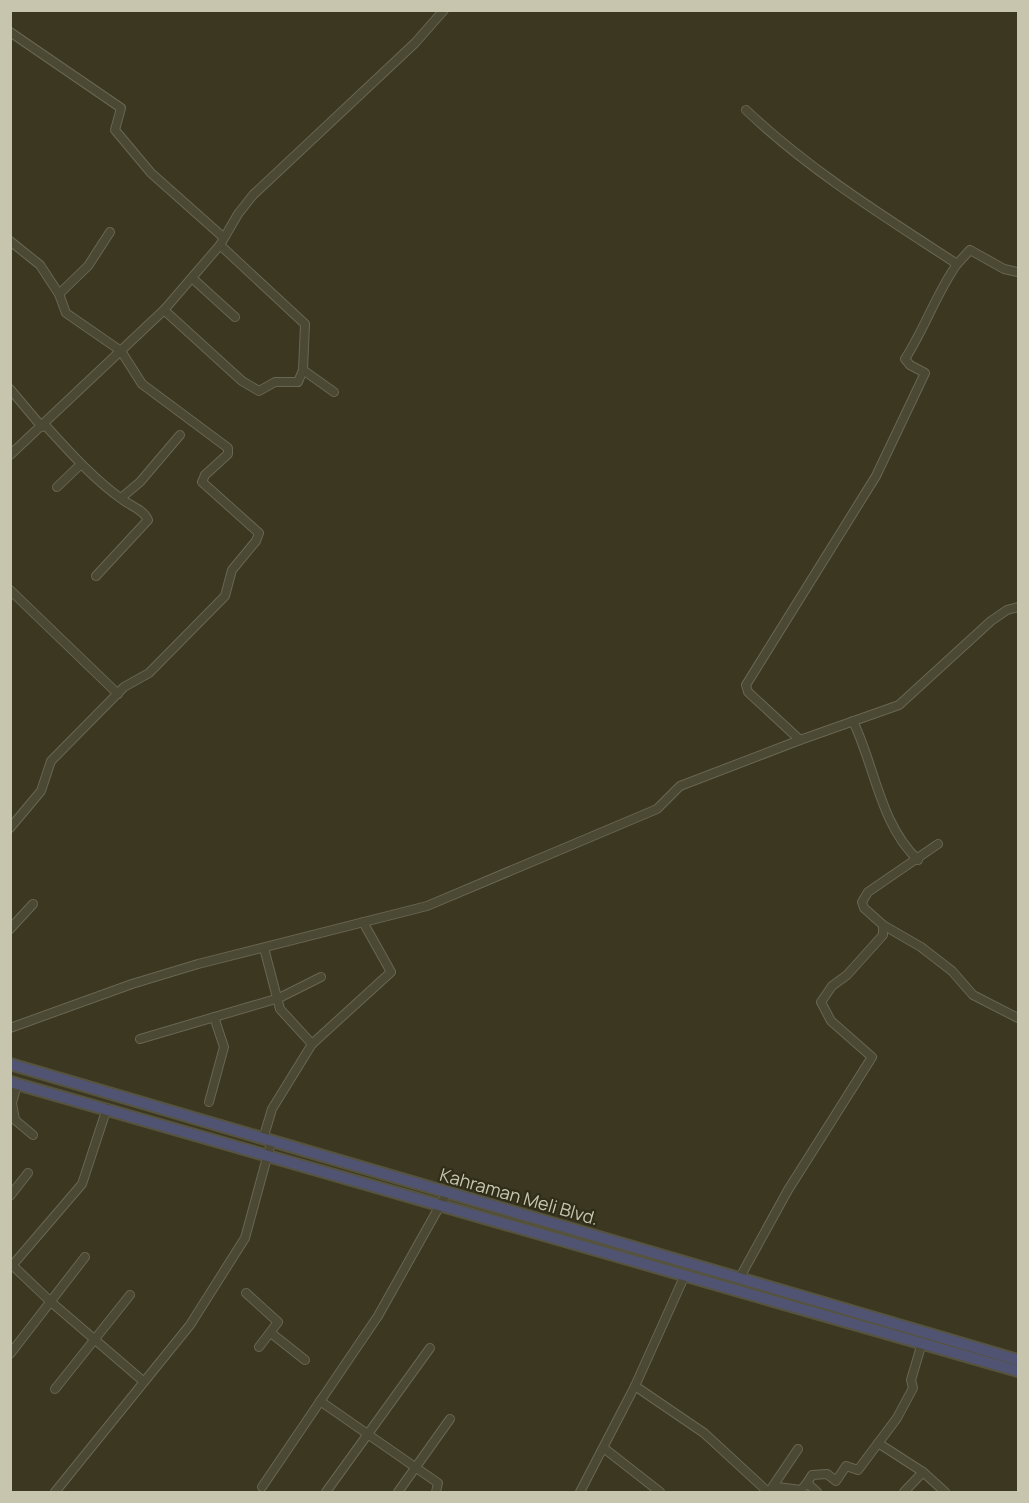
<svg xmlns="http://www.w3.org/2000/svg" width="1029" height="1503" font-family="Manrope,sans-serif">
<rect width="100%" height="100%" fill="#3b3720"/>
<g fill="none" stroke-linecap="round" stroke-linejoin="round">
<defs>
<g id="minor">
<path d="M10,32L121,108L115,130L151,173L223,237"/>
<path d="M746,110C809,170 885,217 957,264L970,250L1004,269L1018,272"/>
<path d="M10,241L40,265L59,294L66,313L121,351L142,384L228,448V454L205,475L202,482L259,533L256,541L232,570L225,596L149,673L124,687L51,761L41,791L10,828"/>
<path d="M220,245L305,324L303,370L334,392"/>
<path d="M192,278L235,317"/>
<path d="M59,294L88,266L110,232"/>
<path d="M164,310L242,381L259,391L275,382H298L303,370"/>
<path d="M10,389L42,427"/>
<path d="M44,424C69,451 93,479 123,500C131,506 144,510 148,520L96,576"/>
<path d="M10,455L164,310L220,245L238,214L253,195L415,43L444,10"/>
<path d="M57,487L81,464"/>
<path d="M121,498L140,482L180,435"/>
<path d="M10,590L118,694"/>
<path d="M853,721C875,767 880,824 918,860"/>
<path d="M800,740L748,692L746,685L876,476L925,373L910,365L905,359C925,328 936,294 957,264"/>
<path d="M883,925L921,947L952,971L973,995L1018,1018"/>
<path d="M10,929L33,904"/>
<path d="M264,948L280,1009L312,1044"/>
<path d="M10,1028L132,984L198,964L427,906L657,809L680,786L800,740L899,705L991,621L1007,610L1018,607"/>
<path d="M140,1039L279,998L321,977"/>
<path d="M17,1084L12,1103L15,1120L33,1135"/>
<path d="M209,1102L224,1047L214,1017"/>
<path d="M263,1139L272,1109L312,1044L391,972L363,922"/>
<path d="M10,1196L28,1173"/>
<path d="M10,1263L51,1302L143,1381"/>
<path d="M10,1268L82,1184L107,1108"/>
<path d="M739,1279L788,1190L872,1057L831,1021L821,1002L832,986L847,975L883,935V925L864,908L862,902L868,892L938,844"/>
<path d="M246,1293L278,1322L259,1347"/>
<path d="M271,1333L305,1360"/>
<path d="M10,1354L85,1257"/>
<path d="M635,1386L704,1433L768,1492L778,1487L801,1490L807,1483L817,1492"/>
<path d="M55,1389L130,1295"/>
<path d="M320,1401L438,1483L436,1492"/>
<path d="M878,1443L923,1472L945,1492"/>
<path d="M605,1449L660,1492"/>
<path d="M807,1483L812,1475L827,1474L836,1481L846,1466L858,1470L897,1418L913,1388L911,1380L922,1343"/>
<path d="M262,1487L378,1316L447,1193"/>
<path d="M771,1489L798,1449"/>
<path d="M55,1492L190,1325L245,1238L271,1143"/>
<path d="M326,1492L430,1348"/>
<path d="M398,1492L450,1419"/>
<path d="M580,1492L635,1386L685,1275"/>
<path d="M904,1492L923,1472"/>
</g>
<g id="highway">
<path d="M10,1064L1018,1360"/>
<path d="M10,1082L1018,1371"/>
</g>
</defs>
<!-- minor casing -->
<use href="#minor" stroke="#696651" stroke-width="10"/>
<!-- highway casing -->
<use href="#highway" stroke="#56533e" stroke-width="14"/>
<!-- minor -->
<use href="#minor" stroke="#4b4834" stroke-width="8"/>
<!-- highway -->
<use href="#highway" stroke="#505472" stroke-width="10"/>
</g>
<g text-anchor="middle" stroke-width="4.5" stroke-linejoin="round" paint-order="stroke">
<!-- street labels -->
<g font-size="18" fill="#c7c5ae" stroke="#302d19">
<text transform="translate(519 1197) rotate(16)" y="6">Kahraman Meli Blvd.</text>
</g>
</g>
<!-- border -->
<rect width="1029" height="1503" fill="none" stroke="#c7c5ae" stroke-width="24"/>
</svg>
